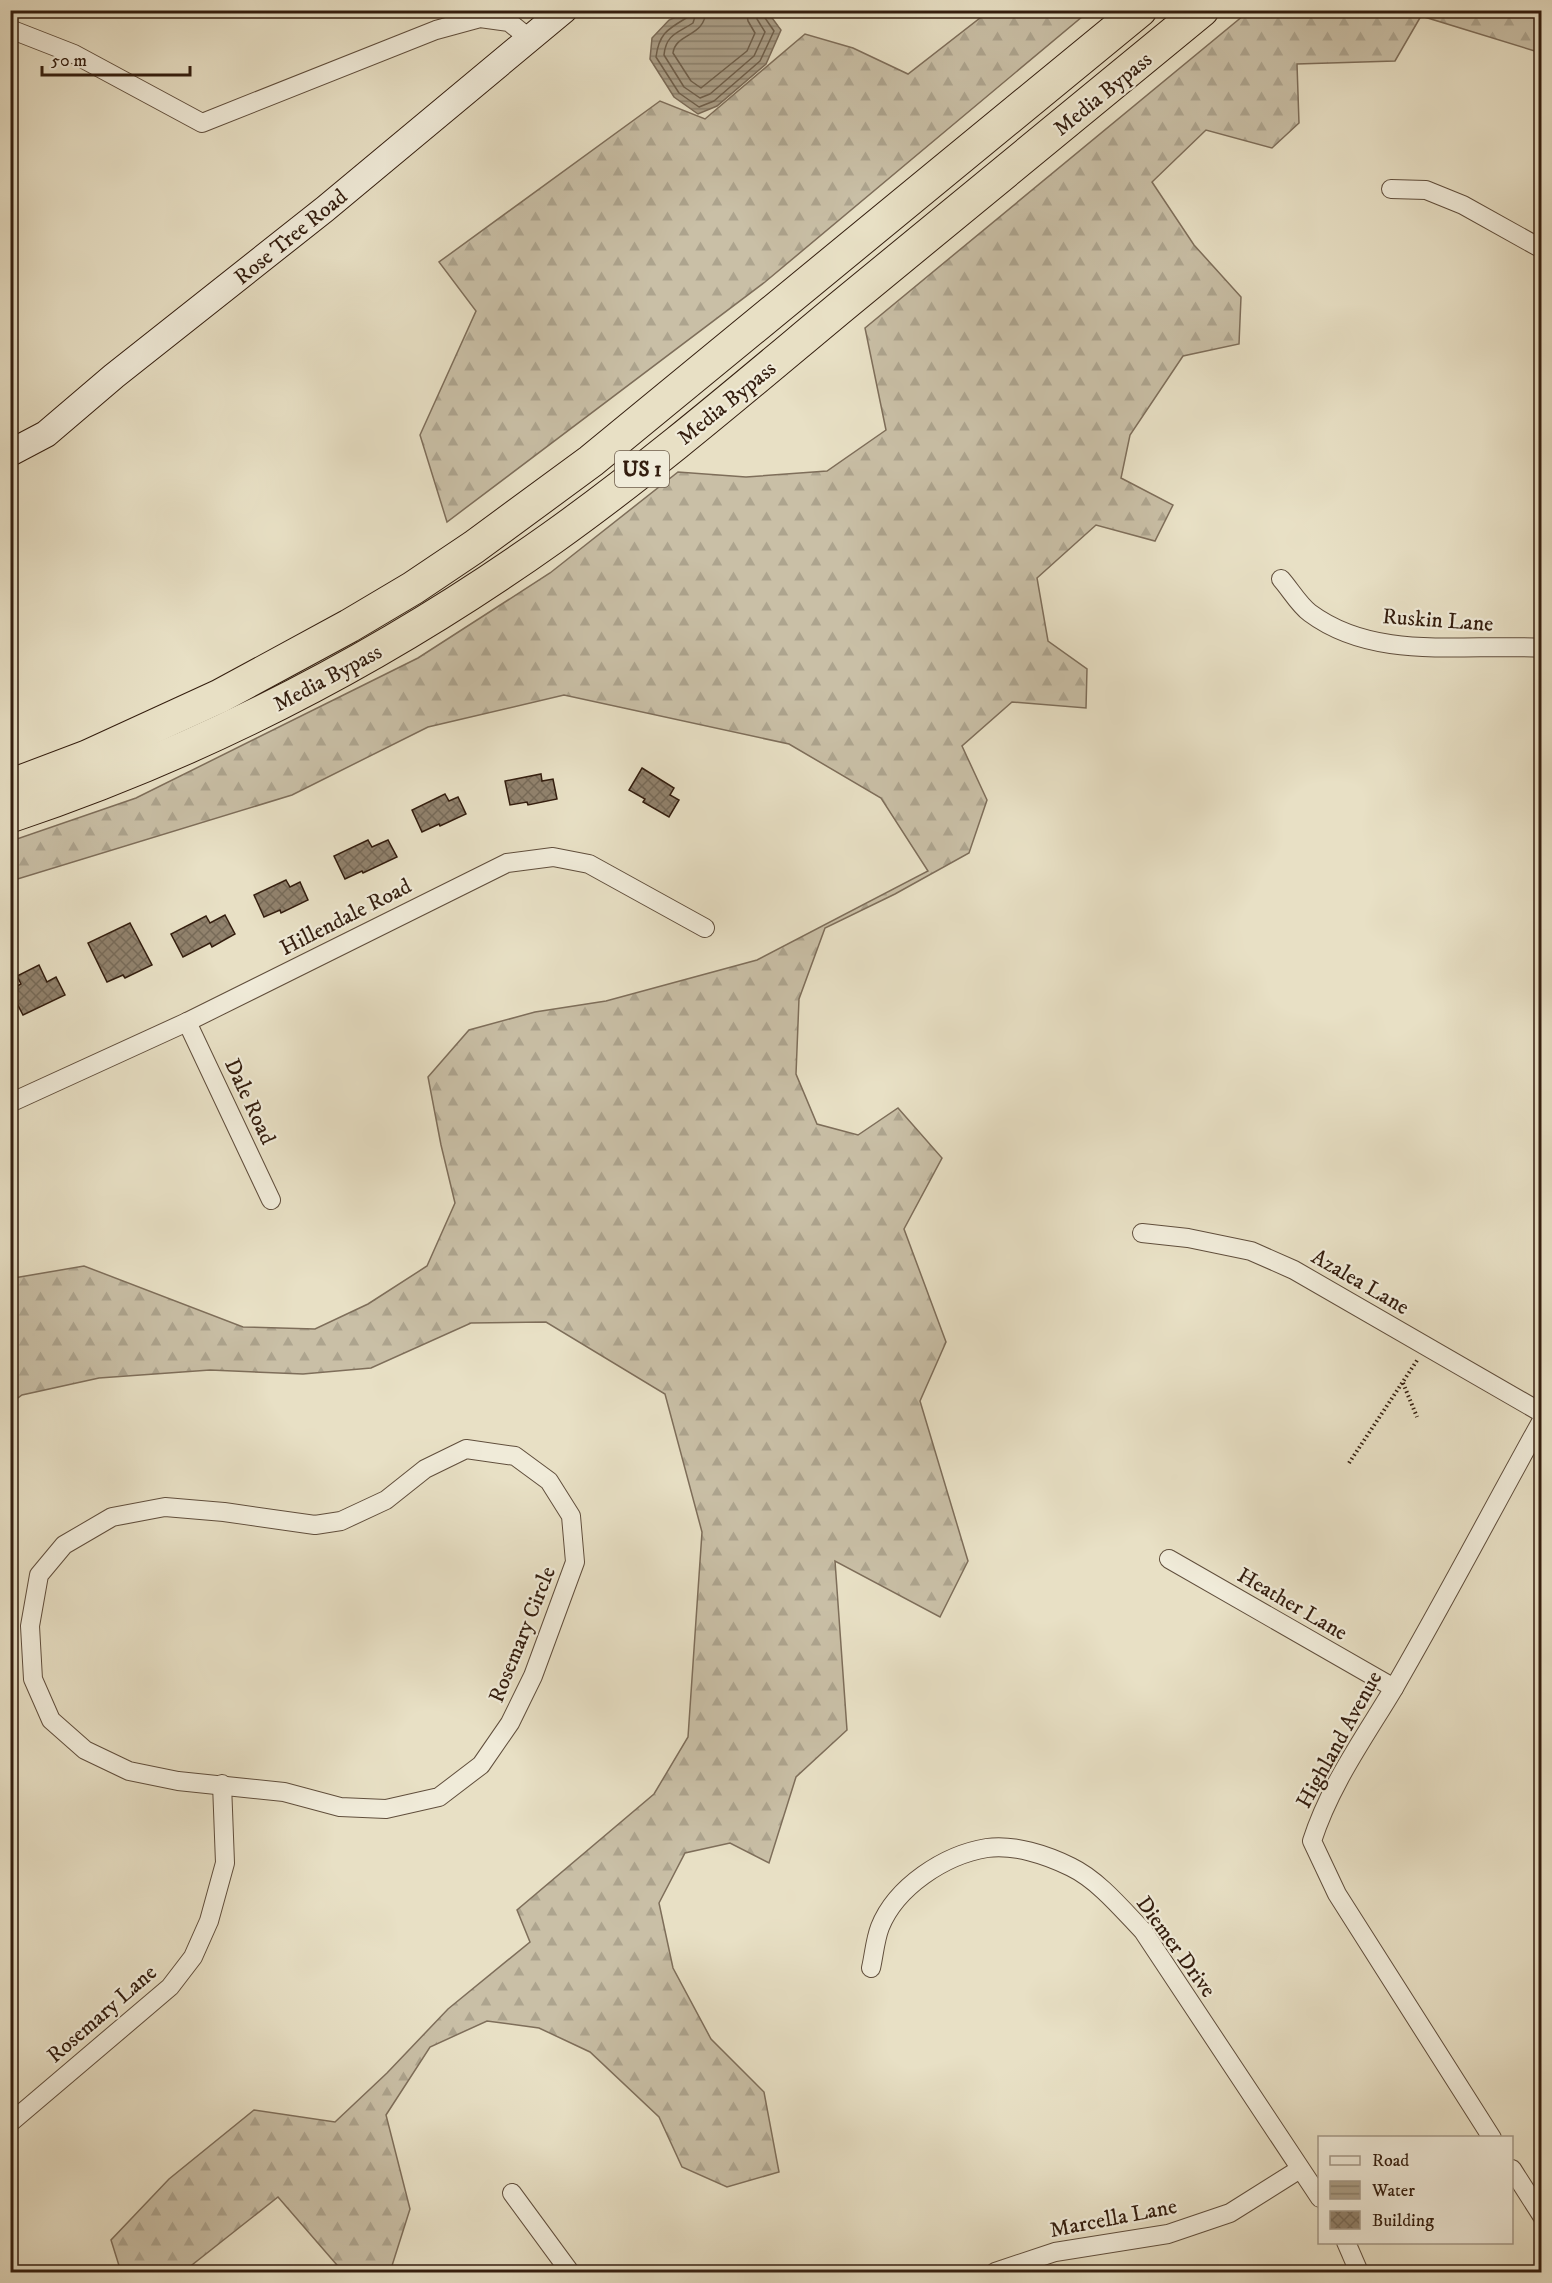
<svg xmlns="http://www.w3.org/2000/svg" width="1552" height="2283" font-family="'IM FELL DW Pica',serif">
<defs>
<pattern id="forest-firs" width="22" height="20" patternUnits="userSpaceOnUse" patternTransform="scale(1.5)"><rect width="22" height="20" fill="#c9bfa6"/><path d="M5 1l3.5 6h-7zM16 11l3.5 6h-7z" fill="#ada48e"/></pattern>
<pattern id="water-rules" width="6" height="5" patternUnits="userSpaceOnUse" patternTransform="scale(1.5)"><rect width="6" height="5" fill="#aa9e87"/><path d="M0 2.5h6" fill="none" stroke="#8b806d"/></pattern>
<pattern id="building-cross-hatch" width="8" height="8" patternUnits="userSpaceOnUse" patternTransform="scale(1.5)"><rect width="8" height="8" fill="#91826d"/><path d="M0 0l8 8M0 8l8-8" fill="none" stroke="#776a58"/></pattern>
</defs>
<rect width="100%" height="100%" fill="#e8e0c5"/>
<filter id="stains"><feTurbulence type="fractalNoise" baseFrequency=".00333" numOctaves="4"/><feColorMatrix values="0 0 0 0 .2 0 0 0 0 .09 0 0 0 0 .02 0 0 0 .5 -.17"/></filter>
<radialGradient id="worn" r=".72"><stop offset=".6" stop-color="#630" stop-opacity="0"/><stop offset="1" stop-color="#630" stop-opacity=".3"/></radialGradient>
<!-- forest -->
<g fill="url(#forest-firs)" stroke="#7e6e5a" stroke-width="1.5">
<path d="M989,11H1089L765,282L447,522L420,435L476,311L439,262L660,101L705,119L805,34L853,48L908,74Z"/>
<path d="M1249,11H1541V52H1538L1421,16L1395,61L1297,64L1299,123L1272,148L1206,130L1152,182L1194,245L1241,297L1239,344L1183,356L1130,435L1121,478L1173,505L1155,541L1096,525L1037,578L1048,641L1087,669L1086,708L1012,702L962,746L987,800L969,853L895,894L825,928L799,999L796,1074L817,1124L858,1135L898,1108L942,1158L904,1229L946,1342L920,1401L968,1561L940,1617L835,1561L847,1730L796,1777L769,1863L730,1843L685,1853L659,1903L673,1968L711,2039L764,2092L779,2172L727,2187L682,2167L659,2117L590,2052L539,2028L487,2021L430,2047L386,2115L410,2209L390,2272H343L278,2197L183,2272H121L111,2240L169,2179L254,2110L335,2122L387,2073L448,2009L530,1942L517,1910L654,1794L688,1737L702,1532L665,1394L546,1322L471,1323L371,1368L303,1374L210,1370L99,1378L22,1395L11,1403V1281L14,1278L84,1266L243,1327L315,1329L368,1304L427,1266L455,1203L441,1145L428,1077L469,1030L535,1012L606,1001L757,960L928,871L881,798L789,744L564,695L428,727L292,795L11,881V841L136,798L418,658L550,573L678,472L746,477L827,471L886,430L865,328Z"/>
</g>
<!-- water -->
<path fill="url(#water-rules)" stroke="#7a6a57" stroke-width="1.5" d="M689,11H767L781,30L766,64L717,106L698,114L674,97L650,59L652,38L669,20Z"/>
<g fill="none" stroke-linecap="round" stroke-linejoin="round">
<!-- shore -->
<g stroke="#6e5e4a" stroke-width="1.5">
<path d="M690,10L688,17C668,29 659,33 656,57L679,93L699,107L714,101L760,61L774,31L763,15V10"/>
<path d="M697,10L693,23C678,33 666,34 664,55L684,87L700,98L710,94L754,56L765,32L757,19L755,10"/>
<path d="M706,10C705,38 676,32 673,53L691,81L701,88L747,51L755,33L748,21L746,10"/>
</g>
</g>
<!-- building -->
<g fill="url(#building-cross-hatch)" stroke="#331d0e" stroke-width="1.5">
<path d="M642,768L674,788L670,795L679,800L669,817L643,802L645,799L629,790Z"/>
<path d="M541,774L542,781L553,779L557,799L528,805L527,802L510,805L505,781Z"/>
<path d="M445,794L449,801L458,797L466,814L440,826L439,824L422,832L412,810Z"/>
<path d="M368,840L372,847L388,840L397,857L363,873L362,871L345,879L334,856Z"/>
<path d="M286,880L290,887L300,882L308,900L281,913L280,910L264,917L254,895Z"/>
<path d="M225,915L235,934L212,947L210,943L183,957L171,934L206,916L210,923Z"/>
<path d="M130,923L152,965L125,978L123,975L107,982L88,943Z"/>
<path d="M39,965L47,982L56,977L65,995L23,1015L10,990L21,984L17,976Z"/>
</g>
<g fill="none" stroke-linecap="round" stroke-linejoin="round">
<defs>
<g id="street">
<path d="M10,29L74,54L202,123L436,30L480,18L509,22L530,39"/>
<path d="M1391,189L1426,190L1463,205L1542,249"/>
<path d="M1281,579C1290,589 1299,605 1310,613C1376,662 1465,643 1542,648"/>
<path d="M187,1022L271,1200"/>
<path d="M10,1103L187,1022L507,863L553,857L589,864L705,928"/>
<path d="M1142,1233L1188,1238L1251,1251L1294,1270L1542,1413"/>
<path d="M466,1449L515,1456L549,1481L571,1516L575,1562L533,1676L510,1723L481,1765L439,1797L386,1809L340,1807L284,1792L178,1781L129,1771L85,1750L51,1720L33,1679L30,1626L39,1575L64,1545L112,1517L165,1507L224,1512L315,1525L341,1521L386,1500L425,1469Z"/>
<path d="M1169,1559L1394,1688"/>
<path d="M871,1968C874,1955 875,1940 880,1927C896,1887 944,1855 987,1848C1013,1844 1047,1855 1071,1867C1098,1880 1122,1909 1143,1931L1320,2198"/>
<path d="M10,2123L170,1987L193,1957L209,1921L225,1863L222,1784"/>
<path d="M1492,2138L1337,1894L1312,1841C1330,1785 1364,1738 1394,1688C1445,1600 1492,1510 1542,1420"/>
<path d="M1512,2169L1542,2216"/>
<path d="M512,2193L570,2272"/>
<path d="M1346,2242L1359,2272"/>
<path d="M995,2272L1055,2252L1168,2234L1230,2213L1300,2169"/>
</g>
<path id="secondary" d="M10,453L46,434L114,376L325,209L564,10"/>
<g id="highway">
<path d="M10,786L87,757L220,696L349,626L413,588L474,547L591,461L1140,10"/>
<path d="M10,816C204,751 386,656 552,538C653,466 747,385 842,306C962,208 1082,109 1202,10"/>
</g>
</defs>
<!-- street casing -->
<use href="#street" stroke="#604e3c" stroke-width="20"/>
<!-- secondary casing -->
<use href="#secondary" stroke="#331d0e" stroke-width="28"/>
<!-- highway casing -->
<use href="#highway" stroke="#331d0e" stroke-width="35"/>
<!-- path -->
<g stroke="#331d0e" stroke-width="4" stroke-dasharray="1.5 3" stroke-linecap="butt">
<path d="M1403,1383L1417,1417"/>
<path d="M1349,1463L1418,1359"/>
</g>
<!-- street -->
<use href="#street" stroke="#f0ebd9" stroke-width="18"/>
<!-- secondary -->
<use href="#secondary" stroke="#f0ebd9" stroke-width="26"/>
<!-- highway -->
<use href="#highway" stroke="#e8e0c5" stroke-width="33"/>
</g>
<g text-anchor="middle" stroke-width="4.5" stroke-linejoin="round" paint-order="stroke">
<!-- shield labels -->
<rect fill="#f0ebd9" stroke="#6c5b4b" stroke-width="1.5" x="615" y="451" width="54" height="36" rx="4.5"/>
<g font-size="21" font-weight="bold" fill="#331d0e">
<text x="642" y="476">US 1</text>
</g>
<!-- street labels -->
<g font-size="22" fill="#331d0e" stroke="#f0ebd9">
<text transform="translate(1102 93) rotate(-39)" y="8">Media Bypass</text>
<text transform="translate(290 236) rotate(-39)" y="8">Rose Tree Road</text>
<text transform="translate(726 402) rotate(-39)" y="8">Media Bypass</text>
<text transform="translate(1438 619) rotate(4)" y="8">Ruskin Lane</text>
<text transform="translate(327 677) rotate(-28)" y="8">Media Bypass</text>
<text transform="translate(345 916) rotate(-27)" y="8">Hillendale Road</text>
<text transform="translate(251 1101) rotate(65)" y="8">Dale Road</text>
<text transform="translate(1361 1281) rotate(30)" y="8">Azalea Lane</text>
<text transform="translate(1293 1603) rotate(30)" y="8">Heather Lane</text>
<text transform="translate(521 1634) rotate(-68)" y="8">Rosemary Circle</text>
<text transform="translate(1338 1739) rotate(-61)" y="8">Highland Avenue</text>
<text transform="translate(1177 1946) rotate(54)" y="8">Diemer Drive</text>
<text transform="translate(101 2013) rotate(-41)" y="8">Rosemary Lane</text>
<text transform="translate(1113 2217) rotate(-11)" y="8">Marcella Lane</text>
</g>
</g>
<!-- margin -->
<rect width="1552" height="2283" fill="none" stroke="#e8e0c5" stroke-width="36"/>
<rect x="12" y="12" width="1528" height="2259" fill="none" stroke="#331d0e" stroke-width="3"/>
<rect x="18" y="18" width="1516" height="2247" fill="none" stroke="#331d0e" stroke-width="1.5"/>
<!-- legend -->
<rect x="1318" y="2136" width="195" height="108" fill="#f0ebd9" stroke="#a49988" stroke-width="1.5"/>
<rect x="1330" y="2156" width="30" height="9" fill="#f0ebd9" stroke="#a49988" stroke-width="1.5"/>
<text x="1372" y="2166" font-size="18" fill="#331d0e">Road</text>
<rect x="1330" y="2181" width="30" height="18" fill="url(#water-rules)" stroke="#a49988" stroke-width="1.5"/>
<text x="1372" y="2196" font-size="18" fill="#331d0e">Water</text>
<rect x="1330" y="2211" width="30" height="18" fill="url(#building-cross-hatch)" stroke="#a49988" stroke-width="1.5"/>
<text x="1372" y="2226" font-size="18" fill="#331d0e">Building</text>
<!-- scale -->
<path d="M42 66v9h148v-9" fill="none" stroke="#331d0e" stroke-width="3"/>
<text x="51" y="66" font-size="18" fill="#331d0e" stroke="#f0ebd9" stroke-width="4.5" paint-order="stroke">50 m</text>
<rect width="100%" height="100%" filter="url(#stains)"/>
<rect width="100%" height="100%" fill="url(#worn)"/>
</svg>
